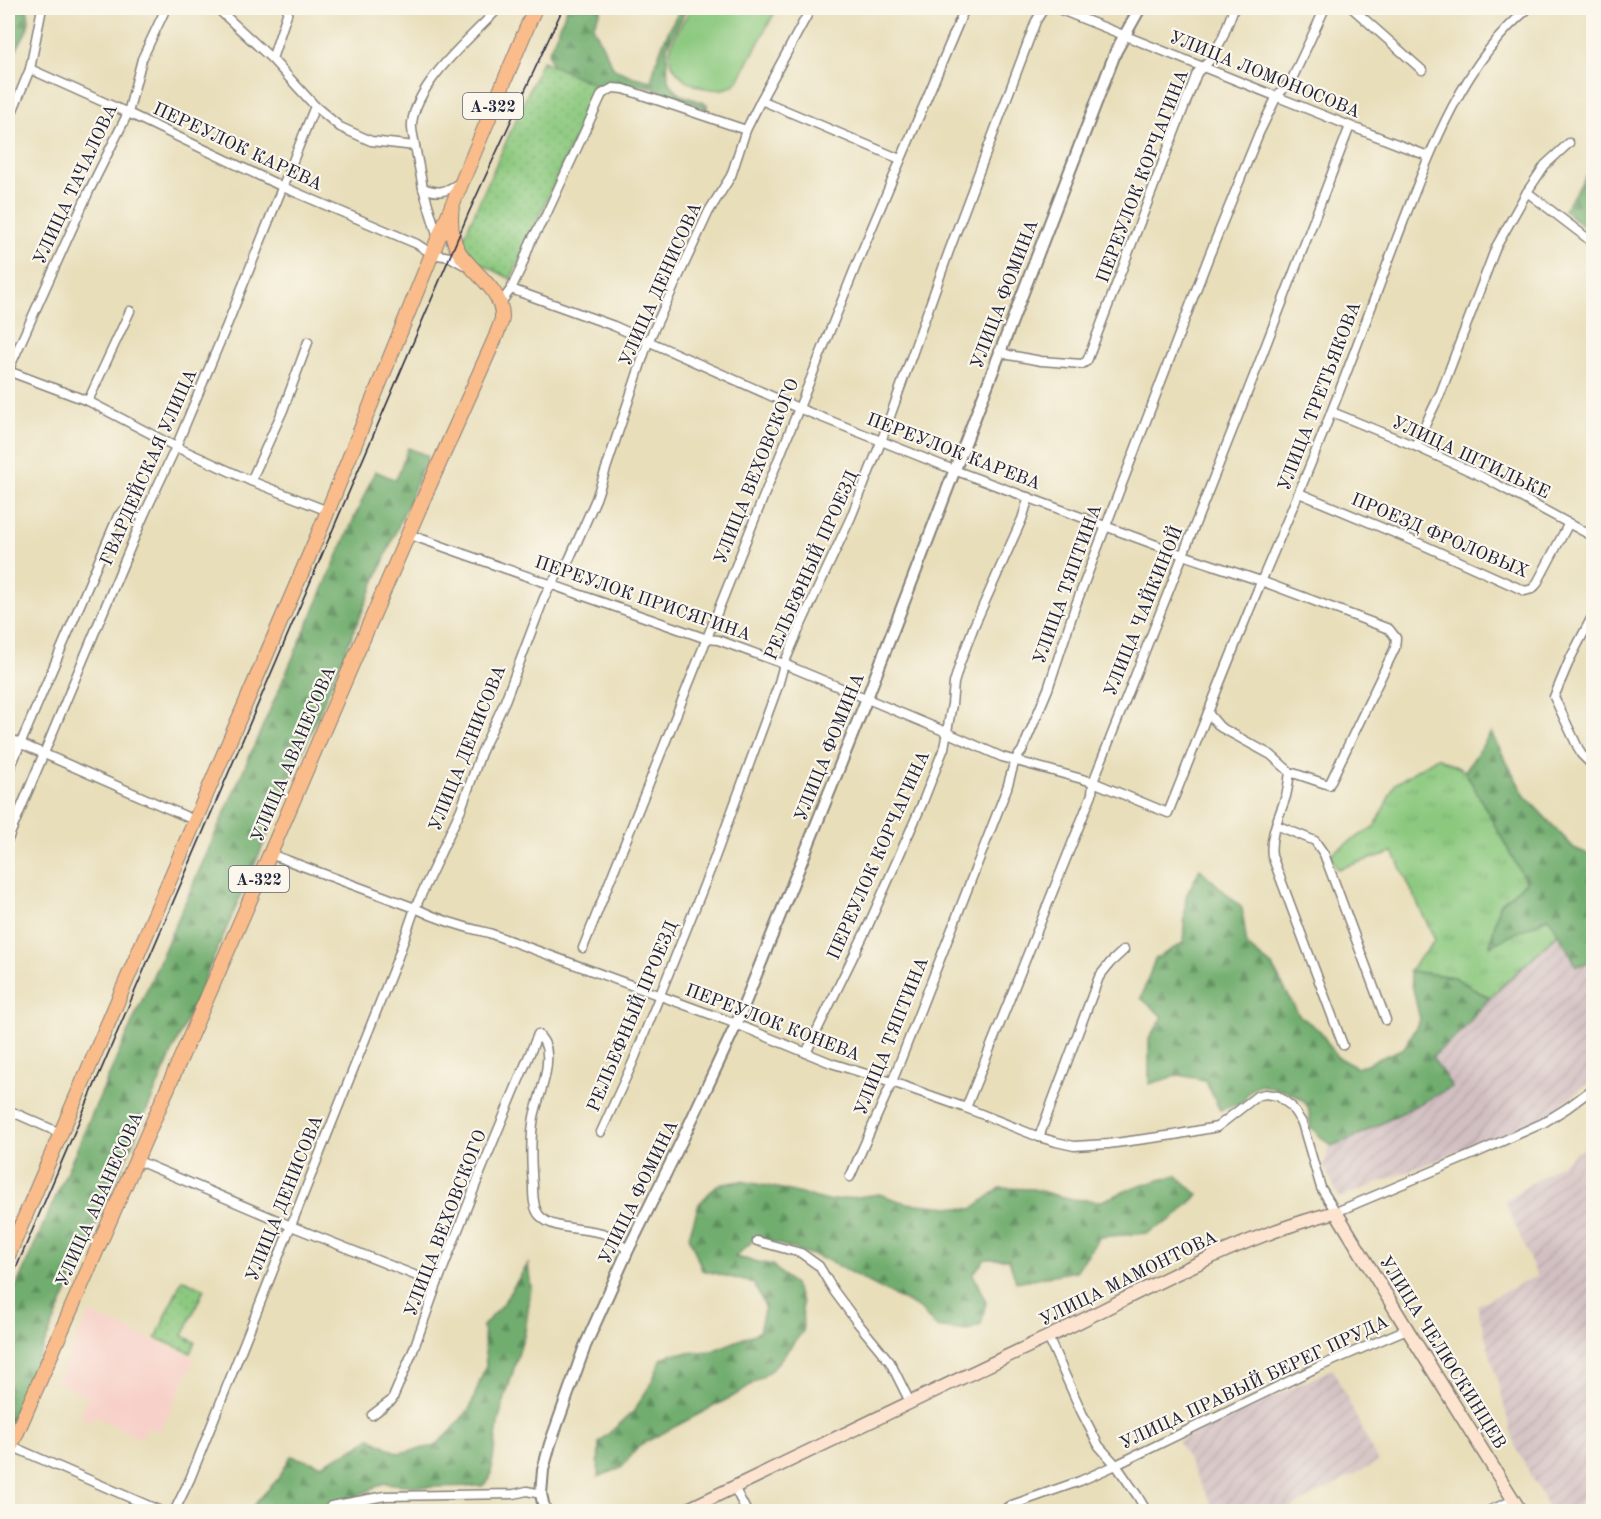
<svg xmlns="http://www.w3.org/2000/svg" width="1601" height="1519" font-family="'Old Standard TT',serif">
<defs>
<pattern id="industrial-furrows" width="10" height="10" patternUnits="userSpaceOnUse" patternTransform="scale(1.5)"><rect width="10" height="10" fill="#d2bfc1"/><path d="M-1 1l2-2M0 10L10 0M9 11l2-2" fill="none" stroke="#b4a4a7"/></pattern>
<pattern id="grass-tufts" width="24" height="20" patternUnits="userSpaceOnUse" patternTransform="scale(1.5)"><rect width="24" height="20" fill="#8cc97f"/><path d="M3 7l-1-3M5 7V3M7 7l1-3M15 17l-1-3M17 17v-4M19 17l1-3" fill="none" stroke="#78ac6f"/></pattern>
<pattern id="forest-firs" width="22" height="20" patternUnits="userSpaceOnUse" patternTransform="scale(1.5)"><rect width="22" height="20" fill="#71ad6e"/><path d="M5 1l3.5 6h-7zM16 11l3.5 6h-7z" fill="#5c8c5c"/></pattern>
<pattern id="park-dots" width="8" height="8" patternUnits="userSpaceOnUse" patternTransform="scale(1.5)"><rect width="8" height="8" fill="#8cc97f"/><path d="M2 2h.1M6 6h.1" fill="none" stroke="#78ac6f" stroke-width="1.8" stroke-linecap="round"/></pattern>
</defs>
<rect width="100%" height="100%" fill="#fbf7ec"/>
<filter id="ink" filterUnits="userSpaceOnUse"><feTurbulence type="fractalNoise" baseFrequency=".0167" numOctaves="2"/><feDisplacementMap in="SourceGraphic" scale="12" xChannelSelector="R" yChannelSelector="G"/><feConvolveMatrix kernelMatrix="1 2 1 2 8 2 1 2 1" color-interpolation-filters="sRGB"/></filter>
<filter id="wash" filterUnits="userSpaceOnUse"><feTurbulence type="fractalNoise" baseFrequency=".008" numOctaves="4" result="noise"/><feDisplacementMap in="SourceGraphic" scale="24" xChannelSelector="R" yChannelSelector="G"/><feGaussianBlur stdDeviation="1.35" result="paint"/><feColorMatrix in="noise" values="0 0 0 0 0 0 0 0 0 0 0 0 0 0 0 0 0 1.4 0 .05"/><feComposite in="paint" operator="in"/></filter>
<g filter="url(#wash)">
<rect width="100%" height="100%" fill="#e8deba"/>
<!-- built -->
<path fill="#f7d1c9" d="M89,1313L195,1358L160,1431L147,1427L141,1439L94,1415L91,1422L80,1416L88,1396L56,1383Z"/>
<!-- industrial -->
<g fill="url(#industrial-furrows)">
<path d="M1559,933L1577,966L1593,961V1079L1545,1118L1340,1198L1323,1165L1331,1146L1353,1138L1452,1087L1432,1057L1461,1032L1489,998Z"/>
<path d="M1593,1142V1482L1575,1511H1550L1515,1446L1477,1305L1537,1276L1505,1201Z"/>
<path d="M1333,1369L1378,1462L1285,1511H1215L1178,1441Z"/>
</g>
<!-- grass -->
<path fill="url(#grass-tufts)" stroke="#57765d" stroke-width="1.5" d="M1437,757L1465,771L1526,882L1499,905L1490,945L1549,917L1559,933L1489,998L1454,977L1409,971L1435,940L1393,852L1337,869L1330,854L1375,826L1395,784Z"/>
<!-- forest -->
<g fill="url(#forest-firs)" stroke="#4a6854" stroke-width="1.5">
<path d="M8,8H27L29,21L27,30L11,60L8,58Z"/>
<path d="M567,8H601V11L593,26L614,69L634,77L651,81C657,55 667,31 681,8H687L667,47L668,81L681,95L707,104V109L643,85L612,86L589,92L555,76L548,53L558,31Z"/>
<path d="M1593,167V230L1584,227L1564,210L1591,168Z"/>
<path d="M408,448L428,456L261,850L8,1427V1305L375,471L396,480Z"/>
<path d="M1491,733L1525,796L1574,848L1593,856V961L1577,966L1549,917L1490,946L1499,905L1526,882L1465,771Z"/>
<path d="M1200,869L1242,908L1247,946L1272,966L1299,1015L1320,1031L1337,1057L1357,1068L1404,1048L1420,1020L1409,971L1454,977L1489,998L1461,1032L1432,1057L1452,1087L1353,1138L1331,1146L1310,1127C1310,1121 1310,1113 1308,1108C1303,1093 1274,1088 1260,1085L1249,1091L1242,1103L1220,1110L1205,1080L1179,1075L1149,1084V1039L1163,1017L1141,998L1155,959L1183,943L1186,896Z"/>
<path d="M1176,1175L1198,1195L1173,1219L1147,1233L1100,1237L1076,1271L1016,1282L1009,1259H985L973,1274L986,1302L981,1325L966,1331L936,1327L920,1309L827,1260L757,1237L735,1257L772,1265L794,1285L802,1302L803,1331L772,1370L737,1394L640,1445L621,1468L598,1477L599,1442L634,1411L652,1382L661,1359L672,1354L712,1351L759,1332L765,1306L753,1283L702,1270L689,1236L699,1204L717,1185L741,1181L782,1189L828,1201L879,1194L906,1203L972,1209L1000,1188L1033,1189L1069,1199L1102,1201L1130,1189Z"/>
<path d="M528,1264L531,1288L525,1332L499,1418L490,1479L482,1486L427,1487L384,1483L345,1502L302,1510L301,1511L233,1512L235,1507L250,1509L278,1479L291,1456L321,1465L359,1446L370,1438L398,1453L435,1446L452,1430L470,1408L486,1365L483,1326L504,1302Z"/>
</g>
<!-- park -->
<g fill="url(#park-dots)" stroke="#57765d" stroke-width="1.5">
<path d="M542,61L598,86L511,279L478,262L462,241Z"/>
<path d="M182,1279L204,1289L183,1336L195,1342L191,1353L156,1338Z"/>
</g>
<!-- pitch -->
<path fill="#8cc97f" stroke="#57765d" stroke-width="1.5" d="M691,8H777L738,81C737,82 731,87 730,87C708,96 667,79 670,50C671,41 686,17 691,8Z"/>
</g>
<g filter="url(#ink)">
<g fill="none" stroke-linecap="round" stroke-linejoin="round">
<defs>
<g id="minor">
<path d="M217,8L272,59L315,106L340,127L371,141L415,146L423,188L438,238"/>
<path d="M1056,8L1350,126L1428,156"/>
<path d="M1352,8L1422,70"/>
<path d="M272,59L289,8"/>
<path d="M30,69L128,113L283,187L417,244L432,254L450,257L466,266"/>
<path d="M761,100L900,159"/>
<path d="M8,122L30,69L42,8"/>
<path d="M415,146C414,138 411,130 412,123C417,83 467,41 494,13L497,8"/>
<path d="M423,188C441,195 446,191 461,182"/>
<path d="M1527,192L1587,238L1594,245"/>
<path d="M511,289L614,326L798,408L954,470L1183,555L1261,581L1389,629L1396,638L1395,648L1329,785L1290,772L1271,755L1220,727L1208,713"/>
<path d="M500,304L511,289L521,268L531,241L546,215L602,94L613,88L624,89L746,130"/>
<path d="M999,351L1009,355L1041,361L1082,364L1087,361L1197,73L1210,60L1222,39L1234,8"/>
<path d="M8,371L89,191L128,113L142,59L166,8"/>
<path d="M8,371L88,401L176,447L251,481L328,511"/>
<path d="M88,401L130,311"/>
<path d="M1332,412L1415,446L1481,476L1594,537"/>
<path d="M1415,446L1441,392L1496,247L1527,192L1545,165L1569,143"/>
<path d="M251,481L283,410L308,342"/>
<path d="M1299,493L1421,544L1525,591L1532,589L1536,585L1569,523"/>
<path d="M408,534C507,570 608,604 707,639L718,640L784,664L939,729L1002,757L1093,782L1168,813C1199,736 1229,658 1261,582C1285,525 1310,468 1332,410C1354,354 1375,297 1396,241C1427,160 1460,64 1529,8"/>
<path d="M1594,613L1570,659L1554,697L1581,754L1594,767"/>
<path d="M8,738L194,820"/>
<path d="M1290,772C1289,780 1288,788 1286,796C1280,815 1269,835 1272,856L1343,1045"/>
<path d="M8,773L118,516L123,511H130L143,517"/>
<path d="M1276,825L1315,841L1324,854L1386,1020"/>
<path d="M8,839L143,517L176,447L227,325L315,106"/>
<path d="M270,854L415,908C439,920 462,927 489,933L726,1020L831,1063L892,1082L966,1108L1039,1137L1056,1142L1074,1146L1108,1144L1174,1135L1217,1127L1257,1096L1265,1094L1278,1096L1291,1106L1302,1123L1321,1188L1336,1212L1476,1153L1543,1123L1567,1108L1594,1088"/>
<path d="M583,948L857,263L965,8"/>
<path d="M806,1053L868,926L922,804L944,748L952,704L954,683L960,663L974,626L1022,519L1029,497"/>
<path d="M966,1108L1092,794L1093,782L1259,363L1350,126"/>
<path d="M8,1110L60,1133"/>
<path d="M601,1132L633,1062L711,868L778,686L784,664L799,629L851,517L881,442L949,251L1036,21L1044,8"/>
<path d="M1039,1137L1099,977L1110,963L1124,950"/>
<path d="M136,1160L291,1226L437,1284"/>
<path d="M850,1177L892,1082L1007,788L1015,760L1022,751L1048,689L1075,607L1209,256L1259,133L1277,96L1292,79L1325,8"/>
<path d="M757,1241L801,1253L819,1266L834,1291L857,1322L890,1362L910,1402"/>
<path d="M1048,1337L1082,1413L1099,1446L1116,1465L1137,1495L1147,1512"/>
<path d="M372,1415L392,1400L413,1351L437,1284L481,1171L538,1034C543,1040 547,1045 547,1054C549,1073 538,1098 534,1117C530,1139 531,1163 533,1186C533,1195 533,1209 540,1216C553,1231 587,1227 605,1234C613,1237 621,1245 628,1250"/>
<path d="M11,1446L163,1512"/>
<path d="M734,1487L747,1512"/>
<path d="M331,1506L385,1496L514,1494L527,1491L541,1494"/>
<path d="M174,1512L190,1479L398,957L415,908L461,809L481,753L505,701L544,598L551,584L569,560L596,499L648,342L709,211L731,176L746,130L761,100L811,8"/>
<path d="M1001,1512L1012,1505L1080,1481L1116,1465L1316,1368L1407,1329"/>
<path d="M1486,1512L1514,1500"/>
</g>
<path id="tertiary" d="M545,1512L541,1494L543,1470L550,1444L585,1346L628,1250L684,1136L736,1025L867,698L1116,51L1140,8"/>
<path id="secondary" d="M682,1512C804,1454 926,1394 1048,1337C1142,1292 1234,1238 1336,1212L1407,1329L1521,1512"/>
<g id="trunk">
<path d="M8,1256L320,530L438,239L535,8"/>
<path d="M8,1453L270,854L426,493L496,336C498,330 501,324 502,318C503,289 472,273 459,252C450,237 450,221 452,205"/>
</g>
</defs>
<!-- minor casing -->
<use href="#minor" stroke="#85807a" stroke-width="11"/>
<!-- tertiary casing -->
<use href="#tertiary" stroke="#85807a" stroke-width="14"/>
<!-- secondary casing -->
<use href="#secondary" stroke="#85807a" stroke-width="15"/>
<!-- trunk casing -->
<use href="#trunk" stroke="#85807a" stroke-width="16"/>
<!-- minor -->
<use href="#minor" stroke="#fff" stroke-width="8"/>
<!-- tertiary -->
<use href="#tertiary" stroke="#fff" stroke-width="10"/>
<!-- secondary -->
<use href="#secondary" stroke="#fde4d0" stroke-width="12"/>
<!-- trunk -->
<use href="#trunk" stroke="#f9bc8a" stroke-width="14"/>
<!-- tram -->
<path stroke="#22223b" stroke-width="1.5" d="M8,1287L469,212L563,8"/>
</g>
</g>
<g text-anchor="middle" stroke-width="4.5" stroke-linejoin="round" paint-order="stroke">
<!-- shield labels -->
<g fill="#fbf7ec" stroke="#636270" stroke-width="1.5">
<rect x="463" y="93" width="60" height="26" rx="4.5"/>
<rect x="229" y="866" width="60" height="26" rx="4.5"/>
</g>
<g font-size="16" font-weight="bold" fill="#22223b">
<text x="493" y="112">А-322</text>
<text x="259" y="885">А-322</text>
</g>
<!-- street labels -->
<g font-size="18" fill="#22223b" stroke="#fbf7ec">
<text transform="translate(1265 74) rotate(22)" y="6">УЛИЦА ЛОМОНОСОВА</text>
<text transform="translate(238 146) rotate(25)" y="6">ПЕРЕУЛОК КАРЕВА</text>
<text transform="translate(1142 176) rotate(-69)" y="6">ПЕРЕУЛОК КОРЧАГИНА</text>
<text transform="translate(75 184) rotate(-65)" y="6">УЛИЦА ТАЧАЛОВА</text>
<text transform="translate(660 284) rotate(-66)" y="6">УЛИЦА ДЕНИСОВА</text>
<text transform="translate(1004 294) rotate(-69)" y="6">УЛИЦА ФОМИНА</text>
<text transform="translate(1319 396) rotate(-69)" y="6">УЛИЦА ТРЕТЬЯКОВА</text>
<text transform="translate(954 451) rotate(21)" y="6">ПЕРЕУЛОК КАРЕВА</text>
<text transform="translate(1471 457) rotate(25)" y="6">УЛИЦА ШТИЛЬКЕ</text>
<text transform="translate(148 467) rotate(-66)" y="6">ГВАРДЕЙСКАЯ УЛИЦА</text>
<text transform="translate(756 471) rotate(-68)" y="6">УЛИЦА ВЕХОВСКОГО</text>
<text transform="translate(1440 535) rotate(23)" y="6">ПРОЕЗД ФРОЛОВЫХ</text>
<text transform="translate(811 565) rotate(-66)" y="6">РЕЛЬЕФНЫЙ ПРОЕЗД</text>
<text transform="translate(1067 584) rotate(-70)" y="6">УЛИЦА ТЯПТИНА</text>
<text transform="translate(643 598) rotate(19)" y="6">ПЕРЕУЛОК ПРИСЯГИНА</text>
<text transform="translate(1143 611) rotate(-68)" y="6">УЛИЦА ЧАЙКИНОЙ</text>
<text transform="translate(829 747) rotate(-68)" y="6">УЛИЦА ФОМИНА</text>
<text transform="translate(467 748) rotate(-68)" y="6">УЛИЦА ДЕНИСОВА</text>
<text transform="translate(293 754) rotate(-67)" y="6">УЛИЦА АВАНЕСОВА</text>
<text transform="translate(878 855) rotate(-66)" y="6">ПЕРЕУЛОК КОРЧАГИНА</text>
<text transform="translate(632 1016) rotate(-67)" y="6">РЕЛЬЕФНЫЙ ПРОЕЗД</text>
<text transform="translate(773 1022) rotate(21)" y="6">ПЕРЕУЛОК КОНЕВА</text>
<text transform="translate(891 1036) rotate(-68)" y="6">УЛИЦА ТЯПТИНА</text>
<text transform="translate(638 1192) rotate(-64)" y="6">УЛИЦА ФОМИНА</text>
<text transform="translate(284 1198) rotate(-68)" y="6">УЛИЦА ДЕНИСОВА</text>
<text transform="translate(99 1199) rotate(-66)" y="6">УЛИЦА АВАНЕСОВА</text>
<text transform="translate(445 1223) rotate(-69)" y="6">УЛИЦА ВЕХОВСКОГО</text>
<text transform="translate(1128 1278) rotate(-26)" y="6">УЛИЦА МАМОНТОВА</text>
<text transform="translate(1443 1352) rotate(58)" y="6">УЛИЦА ЧЕЛЮСКИНЦЕВ</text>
<text transform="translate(1254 1382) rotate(-25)" y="6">УЛИЦА ПРАВЫЙ БЕРЕГ ПРУДА</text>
</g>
</g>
<!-- margin -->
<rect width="1601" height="1519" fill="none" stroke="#fbf7ec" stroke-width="30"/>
</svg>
